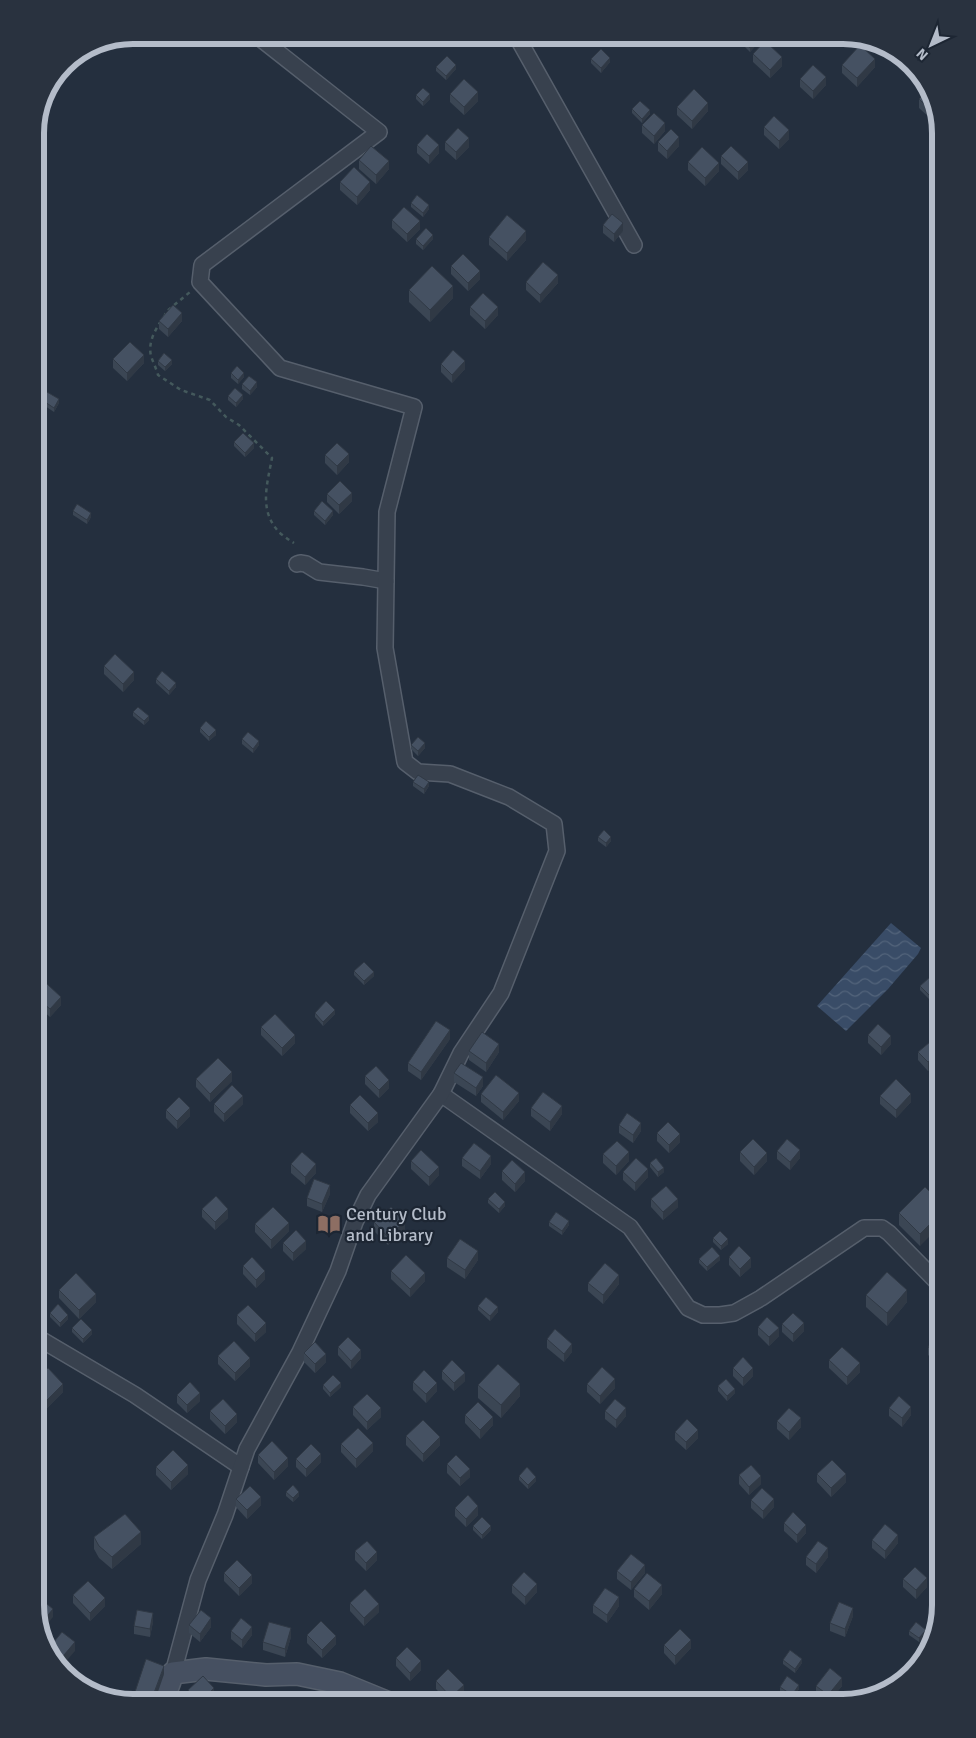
<svg xmlns="http://www.w3.org/2000/svg" width="976" height="1738" font-family="Signika,sans-serif">
<defs>
<pattern id="water-waves" width="16" height="10" patternUnits="userSpaceOnUse" patternTransform="scale(1.25)"><rect width="16" height="10" fill="#394c67"/><path d="M0 5q4-4 8 0t8 0" fill="none" stroke="#53647b"/></pattern>
</defs>
<rect width="100%" height="100%" fill="#242f3e"/>
<!-- water -->
<path fill="url(#water-waves)" d="M891,923L921,948L918,954L888,989L846,1031L817,1006Z"/>
<g fill="none" stroke-linecap="round" stroke-linejoin="round">
<defs>
<g id="street">
<path d="M516,35L634,245"/>
<path d="M297,564L300,563L306,564L319,572L363,577L386,581"/>
<path d="M441,1094L630,1227L688,1308L703,1315H720L734,1313L761,1298L864,1228H882L889,1233L941,1286"/>
<path d="M35,1336L135,1395L241,1467"/>
<path d="M173,1673L198,1580L225,1515L247,1449L300,1352L338,1271L355,1222L368,1195L441,1094L461,1053L501,993L557,851L554,824L509,797L450,774L418,772L405,762L385,648L387,512L414,407L280,368L200,282L202,265L379,132L256,35"/>
</g>
<path id="secondary" d="M162,1703L173,1673L206,1669L266,1675L297,1674L340,1683L389,1703"/>
</defs>
<!-- street casing -->
<use href="#street" stroke="#565f6c" stroke-width="18"/>
<!-- secondary casing -->
<use href="#secondary" stroke="#565f6c" stroke-width="24"/>
<!-- path -->
<g stroke="#44595c" stroke-width="2.5" stroke-dasharray="4 4" stroke-linecap="butt">
<path d="M164,317L167,311L190,292"/>
<path d="M161,321C154,332 148,343 151,356C153,362 156,368 158,375L181,390L210,400L226,417L239,425L272,458C267,485 258,512 281,534C285,537 289,540 294,543"/>
</g>
<!-- street -->
<use href="#street" stroke="#38414e" stroke-width="15"/>
<!-- secondary -->
<use href="#secondary" stroke="#465061" stroke-width="21"/>
</g>
<!-- wall -->
<g fill="#3b4654">
<path d="M740,38L758,43L750,52L740,42Z"/>
<path d="M753,54L782,66L770,78L753,62Z"/>
<path d="M591,59L610,62L601,73L591,63Z"/>
<path d="M842,65L875,67L857,87L842,73Z"/>
<path d="M436,67L456,69L446,80L436,71Z"/>
<path d="M800,79L826,85L813,99L800,87Z"/>
<path d="M450,94L478,101L464,115L450,102Z"/>
<path d="M416,95L430,99L423,106L416,99Z"/>
<path d="M933,95L937,113L931,119L919,108V99Z"/>
<path d="M677,107L708,111L692,129L677,115Z"/>
<path d="M632,109L650,114L642,123L632,113Z"/>
<path d="M642,125L665,131L654,144L642,133Z"/>
<path d="M764,127L789,139L779,149L764,135Z"/>
<path d="M445,142L469,147L456,160L445,150Z"/>
<path d="M658,142L679,146L667,159L658,151Z"/>
<path d="M417,145L439,153L429,164L417,153Z"/>
<path d="M721,156L748,170L738,180L721,164Z"/>
<path d="M359,160L389,169L376,184L359,169Z"/>
<path d="M688,162L719,171L705,186L688,170Z"/>
<path d="M340,182L370,190L357,205L340,190Z"/>
<path d="M411,203L429,209L423,217L411,207Z"/>
<path d="M392,220L420,229L407,242L392,228Z"/>
<path d="M603,225L623,231L614,242L603,233Z"/>
<path d="M489,237L526,240L507,261L489,245Z"/>
<path d="M416,239H433L423,250L416,244Z"/>
<path d="M451,266L480,279L468,291L451,274Z"/>
<path d="M526,282L558,283L540,303L526,290Z"/>
<path d="M409,290L453,298L430,322L409,302Z"/>
<path d="M470,307L498,315L485,329L470,315Z"/>
<path d="M159,321H182L168,337L159,329Z"/>
<path d="M113,359L144,363L127,381L113,368Z"/>
<path d="M158,361L172,364L165,371L158,365Z"/>
<path d="M441,364L465,369L452,383L441,372Z"/>
<path d="M231,373L244,377L238,384L231,378Z"/>
<path d="M242,384L257,387L250,395L242,389Z"/>
<path d="M228,396L243,399L236,407L228,400Z"/>
<path d="M42,400L59,403L54,412L42,404Z"/>
<path d="M234,442L254,448L245,457L234,446Z"/>
<path d="M325,455L349,462L337,475L325,463Z"/>
<path d="M327,494L352,501L339,514L327,502Z"/>
<path d="M73,511L91,517L87,524L73,515Z"/>
<path d="M314,511L333,515L325,525L314,515Z"/>
<path d="M104,666L134,680L123,692L104,674Z"/>
<path d="M156,679L176,687L169,695L156,683Z"/>
<path d="M133,712L149,720L144,725L133,716Z"/>
<path d="M200,728L216,735L209,741L200,732Z"/>
<path d="M242,739L259,745L253,753L242,744Z"/>
<path d="M411,745L425,748L418,756L411,749Z"/>
<path d="M413,782L429,786L424,794L413,786Z"/>
<path d="M598,837L611,841L606,847L598,841Z"/>
<path d="M354,971L374,976L364,985L354,975Z"/>
<path d="M920,986L940,993L931,1001L920,990Z"/>
<path d="M36,997L61,1005L50,1017L36,1005Z"/>
<path d="M315,1013L335,1014L323,1026L315,1017Z"/>
<path d="M261,1027L295,1043L282,1056L261,1035Z"/>
<path d="M868,1035L891,1044L881,1055L868,1043Z"/>
<path d="M450,1039L421,1080L408,1071V1063Z"/>
<path d="M469,1051L499,1052L486,1072L469,1060Z"/>
<path d="M918,1052L939,1060L928,1071L918,1060Z"/>
<path d="M454,1073L483,1086L476,1096L454,1082Z"/>
<path d="M365,1076L389,1088L379,1098L365,1084Z"/>
<path d="M196,1079L232,1081L210,1102L196,1087Z"/>
<path d="M481,1094L519,1101L503,1120L481,1102Z"/>
<path d="M880,1096L911,1102L896,1118L880,1104Z"/>
<path d="M941,1096V1111L938,1108V1099Z"/>
<path d="M214,1104H243L224,1122L214,1112Z"/>
<path d="M350,1105L378,1122L368,1131L350,1113Z"/>
<path d="M531,1108L562,1114L550,1131L531,1116Z"/>
<path d="M166,1110L190,1116L177,1129L166,1118Z"/>
<path d="M619,1125L641,1131L633,1143L619,1133Z"/>
<path d="M657,1133L680,1142L669,1153L657,1141Z"/>
<path d="M777,1151L800,1158L790,1170L777,1159Z"/>
<path d="M740,1152L767,1161L754,1175L740,1161Z"/>
<path d="M603,1154L629,1161L616,1175L603,1163Z"/>
<path d="M462,1158L491,1164L480,1179L462,1166Z"/>
<path d="M411,1161L439,1175L429,1186L411,1169Z"/>
<path d="M650,1163L664,1172L658,1177L650,1167Z"/>
<path d="M291,1164L316,1173L305,1185L291,1173Z"/>
<path d="M502,1171L525,1181L515,1192L502,1180Z"/>
<path d="M623,1172L648,1177L635,1191L623,1180Z"/>
<path d="M330,1194L322,1212L307,1206V1198Z"/>
<path d="M488,1199L505,1206L499,1213L488,1203Z"/>
<path d="M651,1199L678,1207L663,1220L651,1207Z"/>
<path d="M941,1203L920,1246L899,1225V1213Z"/>
<path d="M202,1209L228,1218L215,1230L202,1217Z"/>
<path d="M374,1222L405,1230L388,1245L374,1231Z"/>
<path d="M549,1222L569,1225L562,1235L549,1226Z"/>
<path d="M255,1224L289,1231L271,1249L255,1232Z"/>
<path d="M713,1238L728,1244L721,1250L713,1242Z"/>
<path d="M283,1243L306,1249L293,1261L283,1251Z"/>
<path d="M729,1257L751,1267L740,1277L729,1265Z"/>
<path d="M447,1258L478,1260L465,1279L447,1267Z"/>
<path d="M699,1259L720,1260L707,1271L699,1263Z"/>
<path d="M243,1266L265,1279L256,1288L243,1274Z"/>
<path d="M391,1271L425,1281L410,1297L391,1279Z"/>
<path d="M588,1283L619,1284L603,1304L588,1291Z"/>
<path d="M59,1290L96,1302L79,1319L59,1298Z"/>
<path d="M866,1295L907,1302L887,1326L866,1307Z"/>
<path d="M478,1306L498,1312L490,1321L478,1310Z"/>
<path d="M50,1313L68,1319L60,1327L50,1317Z"/>
<path d="M237,1315L266,1332L255,1342L237,1324Z"/>
<path d="M782,1324L804,1331L793,1342L782,1332Z"/>
<path d="M758,1327L779,1336L769,1346L758,1335Z"/>
<path d="M72,1328L92,1334L83,1343L72,1332Z"/>
<path d="M941,1336V1363L939,1365L928,1355V1347Z"/>
<path d="M547,1339L572,1352L564,1362L547,1348Z"/>
<path d="M338,1347L361,1358L351,1369L338,1355Z"/>
<path d="M304,1353L326,1362L315,1373L304,1362Z"/>
<path d="M218,1356L250,1366L235,1381L218,1364Z"/>
<path d="M829,1360L860,1372L847,1385L829,1368Z"/>
<path d="M733,1368L753,1376L743,1386L733,1376Z"/>
<path d="M442,1371L465,1381L454,1391L442,1379Z"/>
<path d="M35,1381L63,1392L47,1408L35,1397Z"/>
<path d="M413,1382L437,1391L426,1403L413,1390Z"/>
<path d="M587,1384L615,1388L600,1404L587,1392Z"/>
<path d="M323,1385L341,1387L330,1397L323,1389Z"/>
<path d="M478,1385L520,1396L501,1418L478,1398Z"/>
<path d="M718,1386L735,1393L727,1401L718,1391Z"/>
<path d="M177,1395L200,1401L187,1413L177,1403Z"/>
<path d="M353,1407L381,1417L367,1430L353,1415Z"/>
<path d="M889,1408L911,1415L902,1427L889,1416Z"/>
<path d="M941,1410V1435L932,1427V1418Z"/>
<path d="M210,1411L237,1422L225,1434L210,1419Z"/>
<path d="M605,1411L626,1416L616,1428L605,1419Z"/>
<path d="M465,1415L493,1425L480,1439L465,1423Z"/>
<path d="M777,1421L801,1427L789,1440L777,1429Z"/>
<path d="M675,1432L698,1438L686,1450L675,1440Z"/>
<path d="M406,1436L440,1445L423,1462L406,1445Z"/>
<path d="M341,1444L373,1451L356,1468L341,1452Z"/>
<path d="M258,1455L288,1466L274,1480L258,1463Z"/>
<path d="M296,1459L321,1462L306,1477L296,1467Z"/>
<path d="M447,1464L470,1477L460,1486L447,1473Z"/>
<path d="M156,1467L188,1474L171,1490L156,1475Z"/>
<path d="M817,1474L846,1482L831,1497L817,1482Z"/>
<path d="M739,1475L761,1484L749,1495L739,1484Z"/>
<path d="M519,1476L536,1481L528,1489L519,1480Z"/>
<path d="M286,1492L299,1496L293,1502L286,1496Z"/>
<path d="M236,1499L261,1505L247,1519L236,1507Z"/>
<path d="M751,1500L774,1507L763,1519L751,1508Z"/>
<path d="M455,1508L478,1515L466,1527L455,1516Z"/>
<path d="M941,1508V1528L935,1523V1515Z"/>
<path d="M784,1523L806,1533L797,1543L784,1531Z"/>
<path d="M473,1526L491,1530L482,1539L473,1530Z"/>
<path d="M94,1537L141,1544L112,1569L99,1558L94,1549Z"/>
<path d="M872,1540L898,1543L885,1559L872,1548Z"/>
<path d="M355,1551L377,1560L366,1571L355,1560Z"/>
<path d="M806,1557H828L816,1573L806,1565Z"/>
<path d="M617,1571L645,1573L631,1590L617,1579Z"/>
<path d="M224,1573L252,1583L239,1596L224,1581Z"/>
<path d="M903,1579L927,1587L916,1599L903,1587Z"/>
<path d="M512,1585L537,1592L525,1605L512,1593Z"/>
<path d="M634,1589L662,1594L649,1610L634,1597Z"/>
<path d="M73,1595L105,1606L90,1621L73,1603Z"/>
<path d="M941,1601V1612L939,1616L937,1614V1606Z"/>
<path d="M350,1603L379,1612L364,1626L350,1611Z"/>
<path d="M593,1605L619,1606L607,1623L593,1613Z"/>
<path d="M853,1616L845,1637L830,1631V1623Z"/>
<path d="M153,1622L150,1637L134,1634V1626Z"/>
<path d="M189,1625L211,1627L200,1642L189,1633Z"/>
<path d="M231,1631L252,1635L242,1648L231,1639Z"/>
<path d="M909,1631L926,1634L919,1642L909,1635Z"/>
<path d="M307,1635L336,1644L322,1658L307,1643Z"/>
<path d="M291,1637L285,1657L263,1650V1642Z"/>
<path d="M664,1645L691,1648L675,1665L664,1653Z"/>
<path d="M396,1658L421,1670L410,1681L396,1666Z"/>
<path d="M783,1660L802,1663L795,1673L783,1664Z"/>
<path d="M164,1674L154,1703H134V1695Z"/>
<path d="M436,1681L464,1693L453,1703H449L436,1689Z"/>
<path d="M816,1686H842L828,1703L816,1694Z"/>
<path d="M780,1687L799,1689L792,1699L780,1691Z"/>
<path d="M188,1690L214,1696L207,1703H192L188,1698Z"/>
</g>
<!-- shaded-wall -->
<g fill="#303945">
<path d="M758,39V43L750,52V48Z"/>
<path d="M782,57V66L770,78V70Z"/>
<path d="M610,58V62L601,73V68Z"/>
<path d="M875,59V67L857,87V78Z"/>
<path d="M456,65V69L446,80V76Z"/>
<path d="M826,77V85L813,99V91Z"/>
<path d="M478,92V101L464,115V107Z"/>
<path d="M430,94V99L423,106V102Z"/>
<path d="M708,103V111L692,129V121Z"/>
<path d="M936,106L937,113L931,119V111Z"/>
<path d="M650,110V114L642,123V119Z"/>
<path d="M665,123V131L654,144V136Z"/>
<path d="M789,130V139L779,149V141Z"/>
<path d="M679,137V146L667,159V151Z"/>
<path d="M469,138V147L456,160V152Z"/>
<path d="M439,145V153L429,164V156Z"/>
<path d="M389,161V169L376,184V175Z"/>
<path d="M748,162V170L738,180V172Z"/>
<path d="M719,163V171L705,186V178Z"/>
<path d="M370,182V190L357,205V197Z"/>
<path d="M429,205V209L423,217V213Z"/>
<path d="M420,221V229L407,242V234Z"/>
<path d="M623,223V231L614,242V234Z"/>
<path d="M526,231V240L507,261V253Z"/>
<path d="M433,235V239L423,250V246Z"/>
<path d="M480,271V279L468,291V283Z"/>
<path d="M558,275V283L540,303V295Z"/>
<path d="M453,286V298L430,322V310Z"/>
<path d="M498,307V315L485,329V321Z"/>
<path d="M182,313V321L168,337V329Z"/>
<path d="M144,355V363L127,381V373Z"/>
<path d="M172,360V364L165,371V367Z"/>
<path d="M465,361V369L452,383V375Z"/>
<path d="M244,373V377L238,384V380Z"/>
<path d="M257,382V387L250,395V391Z"/>
<path d="M243,395V399L236,407V403Z"/>
<path d="M59,399V403L54,412V408Z"/>
<path d="M254,443V448L245,457V453Z"/>
<path d="M349,454V462L337,475V466Z"/>
<path d="M352,493V501L339,514V505Z"/>
<path d="M333,511V515L325,525V521Z"/>
<path d="M91,513V517L87,524V520Z"/>
<path d="M134,672V680L123,692V684Z"/>
<path d="M176,683V687L169,695V691Z"/>
<path d="M149,716V720L144,725V721Z"/>
<path d="M216,730V735L209,741V737Z"/>
<path d="M259,741V745L253,753V749Z"/>
<path d="M425,743V748L418,756V751Z"/>
<path d="M429,782V786L424,794V789Z"/>
<path d="M611,837V841L606,847V843Z"/>
<path d="M374,972V976L364,985V981Z"/>
<path d="M940,989V993L931,1001V997Z"/>
<path d="M61,997V1005L50,1017V1009Z"/>
<path d="M335,1010V1014L323,1026V1022Z"/>
<path d="M47,1017V1025L35,1039V1030Z"/>
<path d="M450,1030V1039L421,1080V1072Z"/>
<path d="M295,1035V1043L282,1056V1048Z"/>
<path d="M891,1036V1044L881,1055V1047Z"/>
<path d="M499,1044V1052L486,1072V1063Z"/>
<path d="M939,1052V1060L928,1071V1062Z"/>
<path d="M232,1072V1081L210,1102V1094Z"/>
<path d="M483,1077V1086L476,1096V1088Z"/>
<path d="M389,1080V1088L379,1098V1090Z"/>
<path d="M519,1093V1101L503,1120V1112Z"/>
<path d="M911,1094V1102L896,1118V1110Z"/>
<path d="M243,1096V1104L224,1122V1114Z"/>
<path d="M562,1106V1114L550,1131V1122Z"/>
<path d="M190,1108V1116L177,1129V1121Z"/>
<path d="M378,1113V1122L368,1131V1123Z"/>
<path d="M641,1123V1131L633,1143V1135Z"/>
<path d="M680,1134V1142L669,1153V1145Z"/>
<path d="M800,1150V1158L790,1170V1162Z"/>
<path d="M629,1152V1161L616,1175V1166Z"/>
<path d="M767,1153V1161L754,1175V1167Z"/>
<path d="M491,1156V1164L480,1179V1171Z"/>
<path d="M316,1164V1173L305,1185V1177Z"/>
<path d="M439,1167V1175L429,1186V1177Z"/>
<path d="M664,1168V1172L658,1177V1172Z"/>
<path d="M648,1169V1177L635,1191V1183Z"/>
<path d="M525,1172V1181L515,1192V1184Z"/>
<path d="M330,1185V1194L322,1212V1204Z"/>
<path d="M678,1199V1207L663,1220V1212Z"/>
<path d="M505,1202V1206L499,1213V1209Z"/>
<path d="M228,1209V1218L215,1230V1222Z"/>
<path d="M941,1213V1225L920,1246V1234Z"/>
<path d="M405,1221V1230L388,1245V1237Z"/>
<path d="M569,1221V1225L562,1235V1231Z"/>
<path d="M289,1223V1231L271,1249V1240Z"/>
<path d="M728,1239V1244L721,1250V1246Z"/>
<path d="M306,1241V1249L293,1261V1253Z"/>
<path d="M478,1251V1260L465,1279V1270Z"/>
<path d="M720,1256V1260L707,1271V1267Z"/>
<path d="M751,1258V1267L740,1277V1269Z"/>
<path d="M265,1271V1279L256,1288V1280Z"/>
<path d="M425,1273V1281L410,1297V1289Z"/>
<path d="M619,1275V1284L603,1304V1295Z"/>
<path d="M907,1290V1302L887,1326V1313Z"/>
<path d="M96,1294V1302L79,1319V1310Z"/>
<path d="M498,1307V1312L490,1321V1316Z"/>
<path d="M68,1315V1319L60,1327V1323Z"/>
<path d="M266,1323V1332L255,1342V1334Z"/>
<path d="M804,1323V1331L793,1342V1334Z"/>
<path d="M779,1328V1336L769,1346V1337Z"/>
<path d="M92,1330V1334L83,1343V1339Z"/>
<path d="M572,1344V1352L564,1362V1354Z"/>
<path d="M361,1350V1358L351,1369V1361Z"/>
<path d="M326,1354V1362L315,1373V1364Z"/>
<path d="M941,1355V1363L939,1365V1357Z"/>
<path d="M250,1358V1366L235,1381V1373Z"/>
<path d="M860,1363V1372L847,1385V1377Z"/>
<path d="M753,1368V1376L743,1386V1378Z"/>
<path d="M465,1373V1381L454,1391V1383Z"/>
<path d="M615,1379V1388L600,1404V1396Z"/>
<path d="M341,1383V1387L330,1397V1393Z"/>
<path d="M437,1383V1391L426,1403V1394Z"/>
<path d="M63,1384V1392L47,1408V1400Z"/>
<path d="M520,1384V1396L501,1418V1405Z"/>
<path d="M735,1389V1393L727,1401V1396Z"/>
<path d="M200,1393V1401L187,1413V1405Z"/>
<path d="M911,1407V1415L902,1427V1418Z"/>
<path d="M381,1408V1417L367,1430V1422Z"/>
<path d="M626,1408V1416L616,1428V1420Z"/>
<path d="M237,1414V1422L225,1434V1426Z"/>
<path d="M493,1417V1425L480,1439V1430Z"/>
<path d="M801,1418V1427L789,1440V1432Z"/>
<path d="M698,1430V1438L686,1450V1442Z"/>
<path d="M440,1437V1445L423,1462V1454Z"/>
<path d="M373,1443V1451L356,1468V1459Z"/>
<path d="M321,1454V1462L306,1477V1469Z"/>
<path d="M288,1458V1466L274,1480V1472Z"/>
<path d="M188,1465V1474L171,1490V1482Z"/>
<path d="M470,1469V1477L460,1486V1478Z"/>
<path d="M846,1474V1482L831,1497V1488Z"/>
<path d="M761,1476V1484L749,1495V1487Z"/>
<path d="M536,1477V1481L528,1489V1485Z"/>
<path d="M42,1489V1498L35,1504V1496Z"/>
<path d="M299,1492V1496L293,1502V1498Z"/>
<path d="M261,1497V1505L247,1519V1510Z"/>
<path d="M774,1499V1507L763,1519V1511Z"/>
<path d="M478,1506V1515L466,1527V1519Z"/>
<path d="M806,1525V1533L797,1543V1535Z"/>
<path d="M491,1526V1530L482,1539V1535Z"/>
<path d="M141,1532V1544L112,1569V1557Z"/>
<path d="M898,1535V1543L885,1559V1551Z"/>
<path d="M828,1548V1557L816,1573V1564Z"/>
<path d="M377,1552V1560L366,1571V1563Z"/>
<path d="M645,1565V1573L631,1590V1582Z"/>
<path d="M252,1575V1583L239,1596V1588Z"/>
<path d="M927,1578V1587L916,1599V1590Z"/>
<path d="M537,1584V1592L525,1605V1597Z"/>
<path d="M662,1585V1594L649,1610V1601Z"/>
<path d="M619,1597V1606L607,1623V1615Z"/>
<path d="M105,1598V1606L90,1621V1613Z"/>
<path d="M379,1604V1612L364,1626V1618Z"/>
<path d="M853,1608V1616L845,1637V1629Z"/>
<path d="M53,1609V1617L40,1633L39,1626Z"/>
<path d="M153,1613V1622L150,1637V1629Z"/>
<path d="M211,1618V1627L200,1642V1634Z"/>
<path d="M252,1627V1635L242,1648V1640Z"/>
<path d="M291,1628V1637L285,1657V1649Z"/>
<path d="M926,1630V1634L919,1642V1638Z"/>
<path d="M336,1636V1644L322,1658V1650Z"/>
<path d="M691,1640V1648L675,1665V1656Z"/>
<path d="M75,1642V1651L62,1666L59,1664V1661Z"/>
<path d="M802,1659V1663L795,1673V1669Z"/>
<path d="M421,1661V1670L410,1681V1673Z"/>
<path d="M164,1666V1674L154,1703H151Z"/>
<path d="M842,1678V1686L828,1703V1695Z"/>
<path d="M464,1685V1693L453,1703H451V1697Z"/>
<path d="M799,1685V1689L792,1699V1695Z"/>
<path d="M214,1688V1696L207,1703H200Z"/>
</g>
<!-- building -->
<g fill="#455162" stroke="#303945">
<path d="M743,35H754L758,39L750,48L740,38Z"/>
<path d="M765,41L782,57L770,70L753,54Z"/>
<path d="M860,45L875,59L857,78L842,65Z"/>
<path d="M601,49L610,58L601,68L591,59Z"/>
<path d="M447,56L456,65L446,76L436,67Z"/>
<path d="M813,65L826,77L813,91L800,79Z"/>
<path d="M464,79L478,92L464,107L450,94Z"/>
<path d="M423,88L430,94L423,102L416,95Z"/>
<path d="M694,89L708,103L692,121L677,107Z"/>
<path d="M929,89L933,95L936,106L931,111L919,99Z"/>
<path d="M640,101L650,110L642,119L632,109Z"/>
<path d="M654,113L665,123L654,136L642,125Z"/>
<path d="M774,116L789,130L779,141L764,127Z"/>
<path d="M458,128L469,138L456,152L445,142Z"/>
<path d="M671,129L679,137L667,151L658,142Z"/>
<path d="M427,134L439,145L429,156L417,145Z"/>
<path d="M371,146L389,161L376,175L359,160Z"/>
<path d="M731,146L748,162L738,172L721,156Z"/>
<path d="M702,147L719,163L705,178L688,162Z"/>
<path d="M354,167L370,182L357,197L340,182Z"/>
<path d="M417,195L429,205L423,213L411,203Z"/>
<path d="M404,207L420,221L407,234L392,220Z"/>
<path d="M612,214L623,223L614,234L603,225Z"/>
<path d="M507,215L526,231L507,253L489,237Z"/>
<path d="M426,228L433,235L423,246L416,239Z"/>
<path d="M463,254L480,271L468,283L451,266Z"/>
<path d="M543,262L558,275L540,295L526,282Z"/>
<path d="M432,266L453,286L430,310L409,290Z"/>
<path d="M483,293L498,307L485,321L470,307Z"/>
<path d="M173,305L182,313L168,329L159,321Z"/>
<path d="M130,342L144,355L127,373L113,359Z"/>
<path d="M453,350L465,361L452,375L441,364Z"/>
<path d="M164,353L172,360L165,367L158,361Z"/>
<path d="M237,366L244,373L238,380L231,373Z"/>
<path d="M249,376L257,382L250,391L242,384Z"/>
<path d="M235,388L243,395L236,403L228,396Z"/>
<path d="M47,392L59,399L54,408L42,400Z"/>
<path d="M243,433L254,443L245,453L234,442Z"/>
<path d="M337,443L349,454L337,466L325,455Z"/>
<path d="M340,481L352,493L339,505L327,494Z"/>
<path d="M322,501L333,511L325,521L314,511Z"/>
<path d="M77,504L91,513L87,520L73,511Z"/>
<path d="M115,654L134,672L123,684L104,666Z"/>
<path d="M162,671L176,683L169,691L156,679Z"/>
<path d="M138,707L149,716L144,721L133,712Z"/>
<path d="M206,721L216,730L209,737L200,728Z"/>
<path d="M248,732L259,741L253,749L242,739Z"/>
<path d="M418,737L425,743L418,751L411,745Z"/>
<path d="M418,775L429,782L424,789L413,782Z"/>
<path d="M604,830L611,837L606,843L598,837Z"/>
<path d="M364,962L374,972L364,981L354,971Z"/>
<path d="M930,977L940,989L931,997L920,986Z"/>
<path d="M47,984L61,997L50,1009L36,997Z"/>
<path d="M326,1001L335,1010L323,1022L315,1013Z"/>
<path d="M35,1007L47,1017L35,1030Z"/>
<path d="M275,1014L295,1035L282,1048L261,1027Z"/>
<path d="M436,1021L450,1030L421,1072L408,1063Z"/>
<path d="M878,1024L891,1036L881,1047L868,1035Z"/>
<path d="M482,1032L499,1044L486,1063L469,1051Z"/>
<path d="M930,1042L939,1052L928,1062L918,1052Z"/>
<path d="M218,1058L232,1072L210,1094L196,1079Z"/>
<path d="M461,1063L483,1077L476,1088L454,1073Z"/>
<path d="M376,1066L389,1080L379,1090L365,1076Z"/>
<path d="M496,1075L519,1093L503,1112L481,1094Z"/>
<path d="M896,1079L911,1094L896,1110L880,1096Z"/>
<path d="M232,1085L243,1096L224,1114L214,1104Z"/>
<path d="M543,1092L562,1106L550,1122L531,1108Z"/>
<path d="M360,1095L378,1113L368,1123L350,1105Z"/>
<path d="M941,1096V1102L938,1099Z"/>
<path d="M179,1097L190,1108L177,1121L166,1110Z"/>
<path d="M627,1113L641,1123L633,1135L619,1125Z"/>
<path d="M668,1122L680,1134L669,1145L657,1133Z"/>
<path d="M753,1139L767,1153L754,1167L740,1152Z"/>
<path d="M787,1139L800,1150L790,1162L777,1151Z"/>
<path d="M617,1141L629,1152L616,1166L603,1154Z"/>
<path d="M474,1143L491,1156L480,1171L462,1158Z"/>
<path d="M421,1150L439,1167L429,1177L411,1161Z"/>
<path d="M302,1152L316,1164L305,1177L291,1164Z"/>
<path d="M636,1158L648,1169L635,1183L623,1172Z"/>
<path d="M656,1158L664,1168L658,1172L650,1163Z"/>
<path d="M512,1160L525,1172L515,1184L502,1171Z"/>
<path d="M314,1179L330,1185L322,1204L307,1198Z"/>
<path d="M666,1186L678,1199L663,1212L651,1199Z"/>
<path d="M925,1187L941,1203V1213L920,1234L899,1213Z"/>
<path d="M495,1192L505,1202L499,1209L488,1199Z"/>
<path d="M216,1196L228,1209L215,1222L202,1209Z"/>
<path d="M273,1207L289,1223L271,1240L255,1224Z"/>
<path d="M391,1207L405,1221L388,1237L374,1222Z"/>
<path d="M556,1212L569,1221L562,1231L549,1222Z"/>
<path d="M296,1230L306,1241L293,1253L283,1243Z"/>
<path d="M720,1231L728,1239L721,1246L713,1238Z"/>
<path d="M460,1239L478,1251L465,1270L447,1258Z"/>
<path d="M739,1246L751,1258L740,1269L729,1257Z"/>
<path d="M712,1247L720,1256L707,1267L699,1259Z"/>
<path d="M406,1255L425,1273L410,1289L391,1271Z"/>
<path d="M252,1257L265,1271L256,1280L243,1266Z"/>
<path d="M605,1263L619,1275L603,1295L588,1283Z"/>
<path d="M887,1272L907,1290L887,1313L866,1295Z"/>
<path d="M76,1273L96,1294L79,1310L59,1290Z"/>
<path d="M486,1297L498,1307L490,1316L478,1306Z"/>
<path d="M58,1304L68,1315L60,1323L50,1313Z"/>
<path d="M248,1305L266,1323L255,1334L237,1315Z"/>
<path d="M793,1313L804,1323L793,1334L782,1324Z"/>
<path d="M767,1317L779,1328L769,1337L758,1327Z"/>
<path d="M81,1319L92,1330L83,1339L72,1328Z"/>
<path d="M555,1329L572,1344L564,1354L547,1339Z"/>
<path d="M938,1334L941,1336V1355L939,1357L928,1347Z"/>
<path d="M348,1337L361,1350L351,1361L338,1347Z"/>
<path d="M234,1341L250,1358L235,1373L218,1356Z"/>
<path d="M315,1342L326,1354L315,1364L304,1353Z"/>
<path d="M842,1347L860,1363L847,1377L829,1360Z"/>
<path d="M743,1357L753,1368L743,1378L733,1368Z"/>
<path d="M452,1360L465,1373L454,1383L442,1371Z"/>
<path d="M498,1364L520,1384L501,1405L478,1385Z"/>
<path d="M602,1367L615,1379L600,1396L587,1384Z"/>
<path d="M48,1368L63,1384L47,1400L35,1388V1381Z"/>
<path d="M424,1370L437,1383L426,1394L413,1382Z"/>
<path d="M333,1375L341,1383L330,1393L323,1385Z"/>
<path d="M726,1379L735,1389L727,1396L718,1386Z"/>
<path d="M190,1382L200,1393L187,1405L177,1395Z"/>
<path d="M367,1394L381,1408L367,1422L353,1407Z"/>
<path d="M899,1396L911,1407L902,1418L889,1408Z"/>
<path d="M223,1399L237,1414L225,1426L210,1411Z"/>
<path d="M615,1399L626,1408L616,1420L605,1411Z"/>
<path d="M478,1402L493,1417L480,1430L465,1415Z"/>
<path d="M789,1408L801,1418L789,1432L777,1421Z"/>
<path d="M941,1410V1427L932,1418Z"/>
<path d="M687,1419L698,1430L686,1442L675,1432Z"/>
<path d="M423,1420L440,1437L423,1454L406,1436Z"/>
<path d="M358,1428L373,1443L356,1459L341,1444Z"/>
<path d="M272,1441L288,1458L274,1472L258,1455Z"/>
<path d="M311,1444L321,1454L306,1469L296,1459Z"/>
<path d="M173,1450L188,1465L171,1482L156,1467Z"/>
<path d="M456,1455L470,1469L460,1478L447,1464Z"/>
<path d="M832,1460L846,1474L831,1488L817,1474Z"/>
<path d="M751,1465L761,1476L749,1487L739,1475Z"/>
<path d="M527,1467L536,1477L528,1485L519,1476Z"/>
<path d="M35,1483L42,1489L35,1496Z"/>
<path d="M293,1485L299,1492L293,1498L286,1492Z"/>
<path d="M250,1486L261,1497L247,1510L236,1499Z"/>
<path d="M762,1488L774,1499L763,1511L751,1500Z"/>
<path d="M468,1495L478,1506L466,1519L455,1508Z"/>
<path d="M941,1508V1520L935,1515Z"/>
<path d="M793,1512L806,1525L797,1535L784,1523Z"/>
<path d="M125,1514L141,1532L112,1557L99,1546L94,1537Z"/>
<path d="M482,1517L491,1526L482,1535L473,1526Z"/>
<path d="M885,1524L898,1535L885,1551L872,1540Z"/>
<path d="M367,1541L377,1552L366,1563L355,1551Z"/>
<path d="M818,1541L828,1548L816,1564L806,1557Z"/>
<path d="M631,1554L645,1565L631,1582L617,1571Z"/>
<path d="M237,1560L252,1575L239,1588L224,1573Z"/>
<path d="M915,1567L927,1578L916,1590L903,1579Z"/>
<path d="M524,1572L537,1584L525,1597L512,1585Z"/>
<path d="M647,1573L662,1585L649,1601L634,1589Z"/>
<path d="M88,1581L105,1598L90,1613L73,1595Z"/>
<path d="M605,1588L619,1597L607,1615L593,1605Z"/>
<path d="M365,1589L379,1604L364,1618L350,1603Z"/>
<path d="M35,1594L53,1609L39,1626L35,1605Z"/>
<path d="M941,1601V1609L937,1606Z"/>
<path d="M839,1602L853,1608L845,1629L830,1623Z"/>
<path d="M137,1610L153,1613L150,1629L134,1626Z"/>
<path d="M201,1610L211,1618L200,1634L189,1625Z"/>
<path d="M241,1618L252,1627L242,1640L231,1631Z"/>
<path d="M321,1621L336,1636L322,1650L307,1635Z"/>
<path d="M269,1622L291,1628L285,1649L263,1642Z"/>
<path d="M916,1622L926,1630L919,1638L909,1631Z"/>
<path d="M680,1629L691,1640L675,1656L664,1645Z"/>
<path d="M62,1632L75,1642L59,1661L52,1655L48,1649Z"/>
<path d="M407,1647L421,1661L410,1673L396,1658Z"/>
<path d="M790,1650L802,1659L795,1669L783,1660Z"/>
<path d="M146,1659L164,1666L151,1701L134,1695Z"/>
<path d="M830,1668L842,1678L828,1695L816,1686Z"/>
<path d="M448,1669L464,1685L451,1697L436,1681Z"/>
<path d="M203,1676L214,1688L200,1702L188,1690Z"/>
<path d="M787,1676L799,1685L792,1695L780,1687Z"/>
<path d="M234,1698L238,1703H228Z"/>
<path d="M713,1698L720,1703H709Z"/>
</g>
<!-- icons -->
<defs>
<symbol id="library-bare" viewBox="-9 -9 18 18"><path d="M-6-4Q-3-5.5-.7-3.5V5Q-3 3-6 4ZM6-4Q3-5.5 .7-3.5V5Q3 3 6 4Z" fill="#8d6e63" stroke="#1d2633" stroke-width="2.5" paint-order="stroke"/></symbol>
</defs>
<g fill-rule="evenodd">
<use href="#library-bare" x="313" y="1208" width="32" height="32"/>
</g>
<g text-anchor="middle" stroke-width="4.5" stroke-linejoin="round" paint-order="stroke">
<!-- poi labels -->
<g font-size="18" fill="#b4bcc9" stroke="#1d2633" text-anchor="start">
<text x="346" y="1220">Century Club<tspan x="346" dy="21">and Library</tspan></text>
</g>
</g>
<!-- crop -->
<path d="M0 0H976V1738H0ZM133 44H843A89 89 0 0 1 932 133V1605A89 89 0 0 1 843 1694H133A89 89 0 0 1 44 1605V133A89 89 0 0 1 133 44Z" fill="#29323f" fill-rule="evenodd"/>
<path fill="none" stroke="#b4bcc9" stroke-width="6" d="M133 44H843A89 89 0 0 1 932 133V1605A89 89 0 0 1 843 1694H133A89 89 0 0 1 44 1605V133A89 89 0 0 1 133 44Z"/>
<!-- north arrow -->
<g transform="translate(931 45) rotate(223)" stroke="#1d2633" stroke-width="4" paint-order="stroke">
<path d="M0-4L9 19L0 12L-9 19Z" fill="#b4bcc9"/>
<text y="-8" font-size="14" font-weight="bold" text-anchor="middle" fill="#b4bcc9">N</text>
</g>
</svg>
